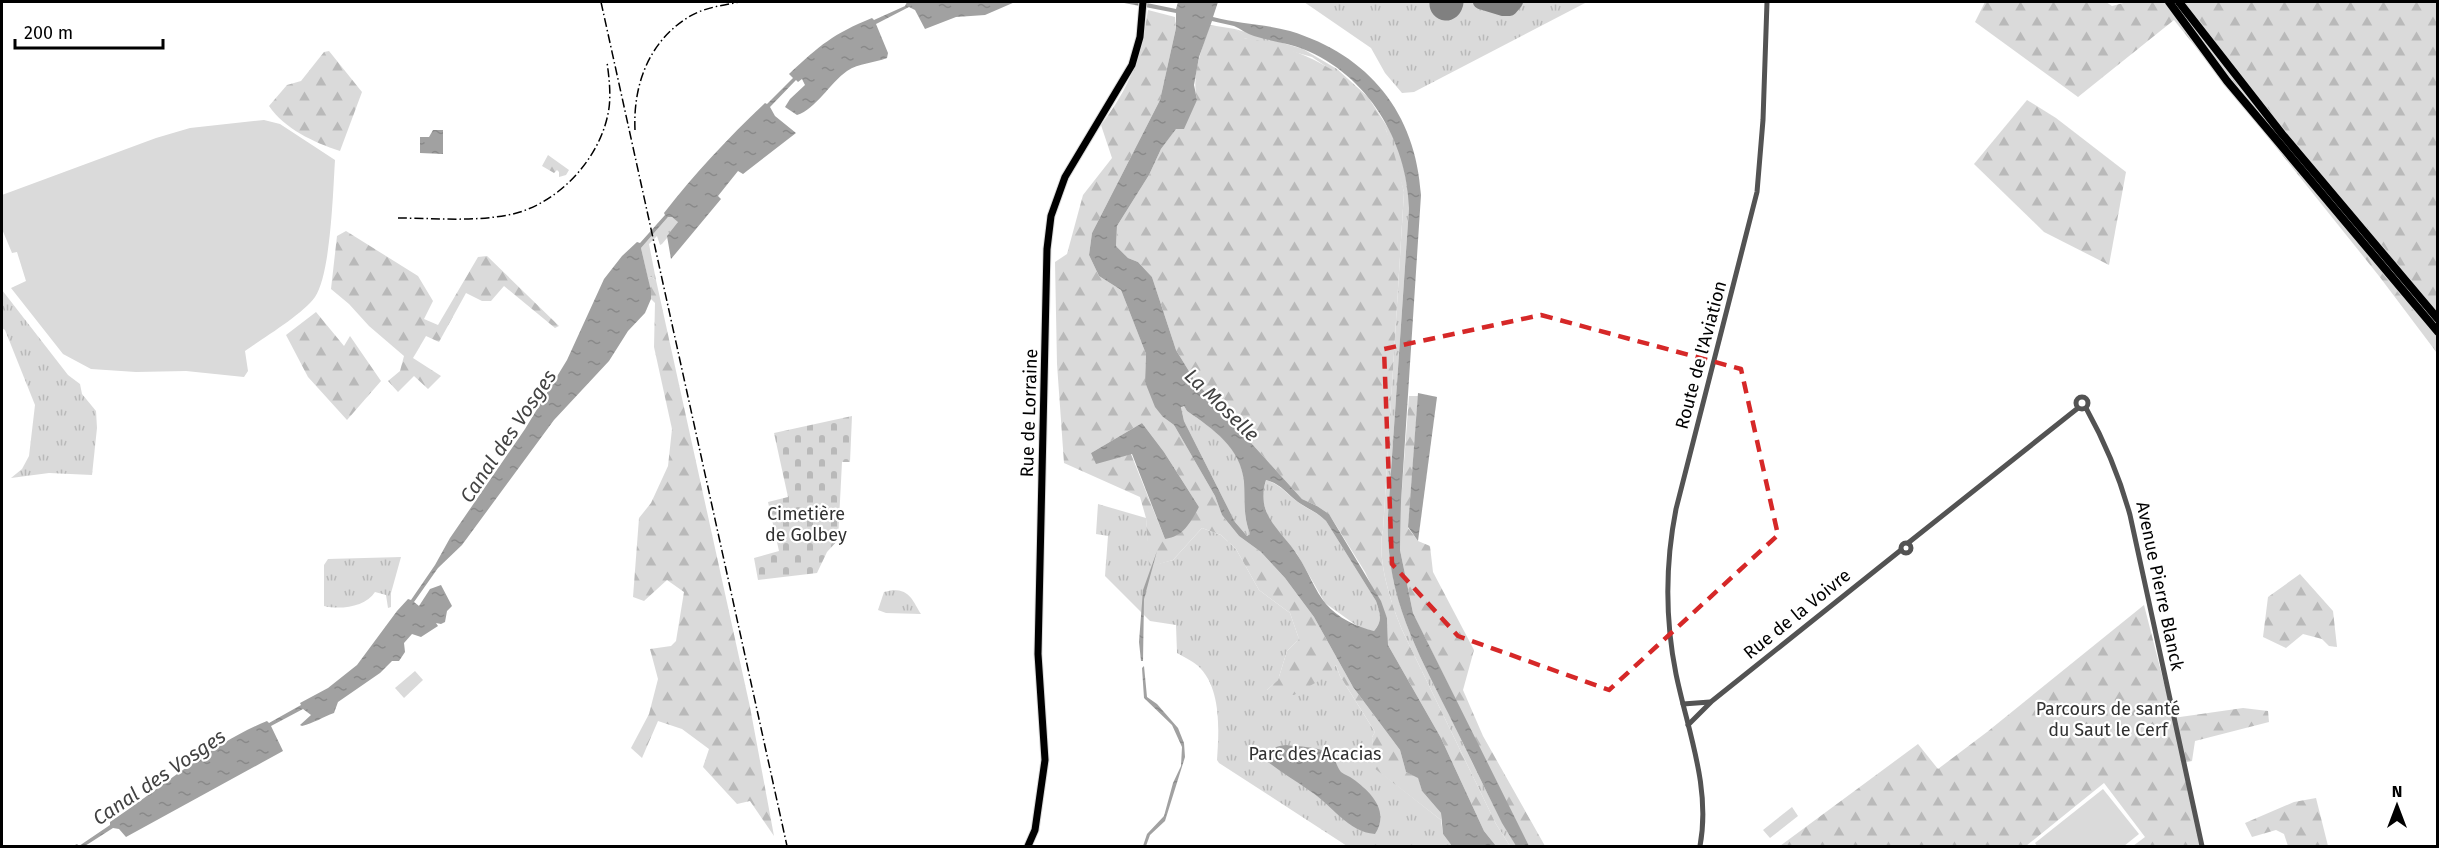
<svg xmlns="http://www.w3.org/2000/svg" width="2439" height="848" font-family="'Fira Sans',sans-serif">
<defs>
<pattern id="grass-tufts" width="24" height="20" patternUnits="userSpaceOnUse" patternTransform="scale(1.5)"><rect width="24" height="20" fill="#dadada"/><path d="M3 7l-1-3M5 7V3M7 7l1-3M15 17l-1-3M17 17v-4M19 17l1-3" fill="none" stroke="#b9b9b9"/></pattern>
<pattern id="forest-firs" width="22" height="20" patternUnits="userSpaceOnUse" patternTransform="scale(1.5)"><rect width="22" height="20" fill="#dadada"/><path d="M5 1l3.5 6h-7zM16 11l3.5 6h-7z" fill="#b9b9b9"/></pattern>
<pattern id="cemetery-stones" width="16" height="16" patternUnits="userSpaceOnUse" patternTransform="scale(1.5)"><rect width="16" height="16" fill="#dadada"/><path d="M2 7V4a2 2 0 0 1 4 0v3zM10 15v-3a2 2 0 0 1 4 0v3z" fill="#b9b9b9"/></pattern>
<pattern id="water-ripples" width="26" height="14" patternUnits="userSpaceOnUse" patternTransform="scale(1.5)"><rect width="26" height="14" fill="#a1a1a1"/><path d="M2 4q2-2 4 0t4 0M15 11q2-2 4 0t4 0" fill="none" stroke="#898989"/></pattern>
</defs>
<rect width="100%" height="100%" fill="#fff"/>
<!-- grass -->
<g fill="url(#grass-tufts)">
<path d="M1304,2H1587L1414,92L1402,93L1385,73L1371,48Z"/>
<path d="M1235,29L1303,49L1337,69L1368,97L1392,134L1401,156L1409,193V208L1388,515C1385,601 1421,657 1457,731C1476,770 1494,809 1516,846H1510L1496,824L1404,634C1392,607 1376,559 1383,530L1404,192L1386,130L1361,94L1340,76L1312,57L1244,38L1243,35Z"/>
<path d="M668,217H672L678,221L677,226L662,244L660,245L657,236L649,244L656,280L651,277L648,279L641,248Z"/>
<path d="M2,290L68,375L80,384L82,394L96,411L97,428L92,475L49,473L11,478L22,469L29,456L35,405L5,330L2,328Z"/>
<path d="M1181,406H1184L1187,411C1213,429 1242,448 1244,482C1245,501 1243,516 1250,534L1247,536L1235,522L1184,421Z"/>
<path d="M1266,480C1282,485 1285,493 1298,502C1307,509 1317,512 1326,521L1376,601C1380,613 1383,621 1374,631L1360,628L1325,603L1297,554L1269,520L1262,498Z"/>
<path d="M1098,504L1146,518L1150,566L1173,560L1202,528L1221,535L1236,549L1259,590L1290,613L1299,639L1287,651L1278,680L1267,690C1293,686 1319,687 1336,665L1340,676L1375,732L1372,737L1375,768L1441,820L1443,834L1452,846H1347L1219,763L1217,760C1219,730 1222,687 1197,665C1192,661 1184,657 1177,653L1176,625L1150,621L1105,576L1108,536L1096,534Z"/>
<path d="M401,557L391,593V607L388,608L386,595L375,592C366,607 340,610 324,606V565L328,559Z"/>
<path d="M893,590C911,590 913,602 921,614L886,613L878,610L884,592Z"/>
</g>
<!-- forest -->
<g fill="url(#forest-firs)" fill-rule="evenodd">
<path d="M1985,2H2106L2112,6L2127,2H2437V353L2379,276L2174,20L2078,97L1975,22Z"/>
<path d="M1148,10L1175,17L1176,28L1160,100L1092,233L1089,255L1099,276L1121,290L1146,354L1145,382L1163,417L1174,425L1215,496L1222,515L1239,536L1261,552L1285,578L1314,617L1353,687L1400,750L1406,772L1418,777L1422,791L1441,813V820L1374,768L1372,737L1375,732L1340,676L1336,665L1329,675L1294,695H1269L1267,690L1278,680L1287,651L1299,639L1290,613L1259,590L1236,549L1221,535L1202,528L1173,560L1149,567L1146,518L1140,497L1064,463L1057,364L1055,262L1067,254L1083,195L1112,158L1101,125C1130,87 1141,57 1148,10ZM1142,423L1164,452L1199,507L1165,539L1131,454L1091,453Z"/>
<path d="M1210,25L1235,29L1244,35V38C1297,46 1365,76 1386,130C1394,150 1399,171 1404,192L1383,530C1376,559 1392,607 1404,634L1496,824L1510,846H1496L1484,831L1441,738L1388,645L1387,618L1365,572L1329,514L1317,506L1302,499L1195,381L1176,350L1152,277L1138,262L1128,258L1116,246L1117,226L1149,175L1161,149L1197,100C1191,74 1202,49 1210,25Z"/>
<path d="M329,51L362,92L340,151C313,142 285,129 269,106L287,85L301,81L324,52Z"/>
<path d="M2027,100L2056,118L2126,172L2109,265L2044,232L1974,164Z"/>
<path d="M548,155L569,170L566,175L559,177V172L557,170L554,173L542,166Z"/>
<path d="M346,231L418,276L433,301L424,319L438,325L478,257L487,256L559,326L555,328L504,286L491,301H482L466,293L439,342L426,336L413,358L441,376L428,389L414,376L398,392L388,381L400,371L404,356L369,326L349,304L331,289L337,236Z"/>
<path d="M651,277L656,280L750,707L774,836L750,801L737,804L703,767L709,749L682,729L658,721L642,758L631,748L649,714L658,679L650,649L671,646L676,641L684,592L667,580L644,601L633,597L639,518L651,503L668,466L672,429L654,347L655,303L651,299L648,279Z"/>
<path d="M316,312L344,346L350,336L381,381L347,420L308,377L286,335Z"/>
<path d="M1409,396H1418L1408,528L1418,541L1430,546L1433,572L1474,650L1463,690L1483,736L1545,846H1529L1524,839L1413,613L1400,550L1401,502Z"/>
<path d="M2300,574L2333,611L2337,647L2329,646L2322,639L2303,634L2286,648L2263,637L2268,597Z"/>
<path d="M2144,605L2173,718L2243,708L2268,711L2269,722L2195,741L2192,761L2183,763L2203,846H2133L2145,837L2104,783L2026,846H1780L1918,744L1938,769L1987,732Z"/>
<path d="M2316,798L2328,846H2288L2284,834L2276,830L2252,837L2245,823L2294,802Z"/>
</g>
<!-- cemetery -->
<path fill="url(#cemetery-stones)" d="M852,416L850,462H842L838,540L827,552L817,573L758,580L754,558L779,551L768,502L788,497L774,433Z"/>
<!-- pitch -->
<g fill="#dadada">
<path d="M264,120L280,124L335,160C333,191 331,273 315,297C302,315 263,338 245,351L248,371L244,377L186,371L136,372L91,369L63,354L11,288L26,281L17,252L12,253L2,229V195L156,138L190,128Z"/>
<path d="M415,671L423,680L404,698L395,688Z"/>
<path d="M2103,789L2139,834L2124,846H2037L2035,843Z"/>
<path d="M1792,807L1798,816L1770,838L1763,830Z"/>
<path d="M1339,827L1368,846H1350L1329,832Z"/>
</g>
<!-- water -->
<g fill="url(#water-ripples)" fill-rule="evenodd">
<path d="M907,2H1015L985,15L956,17L925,29L915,10L909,7L878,23L876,24L888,53L887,58C874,63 859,63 847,71C830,83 816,109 797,115L785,107L790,99L805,85L802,79L798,82L796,80L770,107L775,116L796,133L743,174L738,171L718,196L721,199L671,259L667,236L678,222L672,217H668L641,248L651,291V299L645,313L628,331L609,361L554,420L462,545L438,568L414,602L419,606L430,589L441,585L452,606L447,611L445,622L441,624L436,623L438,626L421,637L412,634L404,643L405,652L399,661H392L380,673L338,702L334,713C323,717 314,723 302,726L300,725L311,715L303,709L271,726L283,751L126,837L119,829L113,828L85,846H73L77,844L79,846L110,825V822C161,788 209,745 267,721L269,723L301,705L300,703L328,688L357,665L397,611L408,599L411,600L435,565L450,538L525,429L567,360L604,279L622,256L637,242L640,243L665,215L664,213C694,174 729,137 765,103L767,104L793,78L789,74C820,45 833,34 872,18L874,20L905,6Z"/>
<path d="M1119,2H1142L1176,9L1178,2H1218L1213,17C1238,24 1265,24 1290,31C1369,55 1416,113 1421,195L1401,502L1400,550L1413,613L1529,846H1516L1502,823C1484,787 1466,749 1448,713C1414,645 1385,593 1388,515L1409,208C1407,141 1368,75 1303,49C1288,43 1270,41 1254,36C1247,34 1241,29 1234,26C1227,24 1219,23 1212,21L1199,57L1194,85L1197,100L1184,129H1176L1161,149L1149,175L1117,226L1116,246L1128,258L1138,262L1152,277L1176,350L1195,381L1302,499L1317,506L1329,514L1381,601L1387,618L1388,645L1441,738L1484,831L1496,846H1452L1443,834L1441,813L1422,791L1418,778L1406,772L1400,750L1353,687L1314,617L1285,578L1261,552L1239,536L1222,515L1215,496L1174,425L1163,417L1155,407L1145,382L1146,354L1121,290L1099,276L1089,255L1092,233L1160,100L1176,28V13ZM1184,406L1187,411C1213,429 1241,448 1244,482C1245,501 1243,516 1250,534L1247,536L1235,522L1184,421L1181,407ZM1266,480C1281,484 1286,493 1298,502C1308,509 1317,512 1326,521L1376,601C1380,613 1383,621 1374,631C1357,627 1338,618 1326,604C1315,591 1308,571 1298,556C1281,529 1255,516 1266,480Z"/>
<path d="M433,130H443V154L420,153V137H429Z"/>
<path d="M1418,393L1437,397L1418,541L1408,527Z"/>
<path d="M1142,423L1164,452L1199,507C1190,523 1184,536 1165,539L1132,454L1096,464L1091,453Z"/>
<path d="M1157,551L1144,599L1143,661H1141L1139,642L1143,590Z"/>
<path d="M1144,666L1147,697L1157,704L1178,728L1184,743L1185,757L1165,821L1150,835L1146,846H1143L1147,834L1164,816L1173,783L1181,766L1182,747L1172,725L1144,698L1142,668Z"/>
<path d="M1286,745C1300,747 1316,746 1328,753C1335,756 1336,766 1341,772C1345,775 1349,776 1353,779C1371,792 1390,811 1375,834C1348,832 1332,805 1310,791C1296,781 1282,773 1268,762C1272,749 1273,746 1286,745Z"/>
</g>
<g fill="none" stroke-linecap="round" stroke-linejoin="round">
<!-- taxiway -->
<path stroke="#808080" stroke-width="14" d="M1480,2L1503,9H1510L1516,2"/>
<!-- runway -->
<path stroke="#808080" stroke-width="33" d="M1446,4L1447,2"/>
<defs>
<path id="major" d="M1028,846L1035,830L1045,760L1038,654L1047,249L1051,216L1065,177L1132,65L1140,37L1143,2"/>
<g id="highway">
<path d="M2169,2L2227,81L2438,332"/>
<path d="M2179,2L2282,134L2438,319"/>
</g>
</defs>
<!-- major casing -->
<use href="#major" stroke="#dbdbdb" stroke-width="9"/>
<!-- highway casing -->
<use href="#highway" stroke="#dbdbdb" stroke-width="10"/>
<!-- minor -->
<g stroke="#535353" stroke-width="5">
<circle cx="2082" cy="403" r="6"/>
<path d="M2086,408C2106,444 2119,475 2130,515L2202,846"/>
<circle cx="1906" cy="548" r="5"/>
<path d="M1908,543L2078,408"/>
<path d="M1683,704L1710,702"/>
<path d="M1688,725L1712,701L1901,550"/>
<path d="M1700,846C1711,788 1688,732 1676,674C1665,619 1665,565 1676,509L1757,192L1763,120L1767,2"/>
</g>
<!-- major -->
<use href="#major" stroke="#000" stroke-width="7"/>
<!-- highway -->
<use href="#highway" stroke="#000" stroke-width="8"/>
<!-- rail -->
<g stroke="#000" stroke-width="1.5" stroke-dasharray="9 3 1.5 3" stroke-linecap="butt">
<path d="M601,2L787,846"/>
<path d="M635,130C633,86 648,43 687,18C702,8 723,5 740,2"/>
<path d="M398,218C433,218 472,222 508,215C557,206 602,158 609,108C611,93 609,77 607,62"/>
</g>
</g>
<!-- marked area -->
<path fill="none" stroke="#d62828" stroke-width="4.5" stroke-dasharray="12 8" stroke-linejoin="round" d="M1541,315L1741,369L1778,535L1609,690L1458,636L1392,564L1384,349Z"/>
<g text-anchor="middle" stroke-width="4.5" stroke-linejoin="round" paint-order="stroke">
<!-- street labels -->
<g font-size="18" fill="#000" stroke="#fff">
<text transform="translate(1701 355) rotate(-75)" y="6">Route de l'Aviation</text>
<text transform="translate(1029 413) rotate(-88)" y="6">Rue de Lorraine</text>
<text transform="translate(2160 586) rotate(78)" y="6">Avenue Pierre Blanck</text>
<text transform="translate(1797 614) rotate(-39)" y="6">Rue de la Voivre</text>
</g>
<!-- park labels -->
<g font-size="18" fill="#313131" stroke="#fff">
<text x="806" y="520">Cimetière<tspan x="806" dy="21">de Golbey</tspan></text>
<text x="2108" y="715">Parcours de santé<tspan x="2108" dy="21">du Saut le Cerf</tspan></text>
<text x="1315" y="760">Parc des Acacias</text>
</g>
<!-- water labels -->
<g font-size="20" font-style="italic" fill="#424242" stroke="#fff">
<text transform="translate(1222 405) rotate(44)" y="7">La Moselle</text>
<text transform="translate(508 436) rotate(-56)" y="7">Canal des Vosges</text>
<text transform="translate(159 777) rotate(-34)" y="7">Canal des Vosges</text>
</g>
</g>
<!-- border -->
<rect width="2439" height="848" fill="none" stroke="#000000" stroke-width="6"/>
<!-- north arrow -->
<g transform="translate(2397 806)" stroke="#ffffff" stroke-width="4.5" paint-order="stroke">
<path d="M0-4.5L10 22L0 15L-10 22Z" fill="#000000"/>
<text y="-9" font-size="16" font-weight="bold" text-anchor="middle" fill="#000000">N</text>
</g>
<!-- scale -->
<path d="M15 39v9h148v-9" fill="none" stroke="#000000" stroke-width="3"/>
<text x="24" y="39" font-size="18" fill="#000000" stroke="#ffffff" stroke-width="4.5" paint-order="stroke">200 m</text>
</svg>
